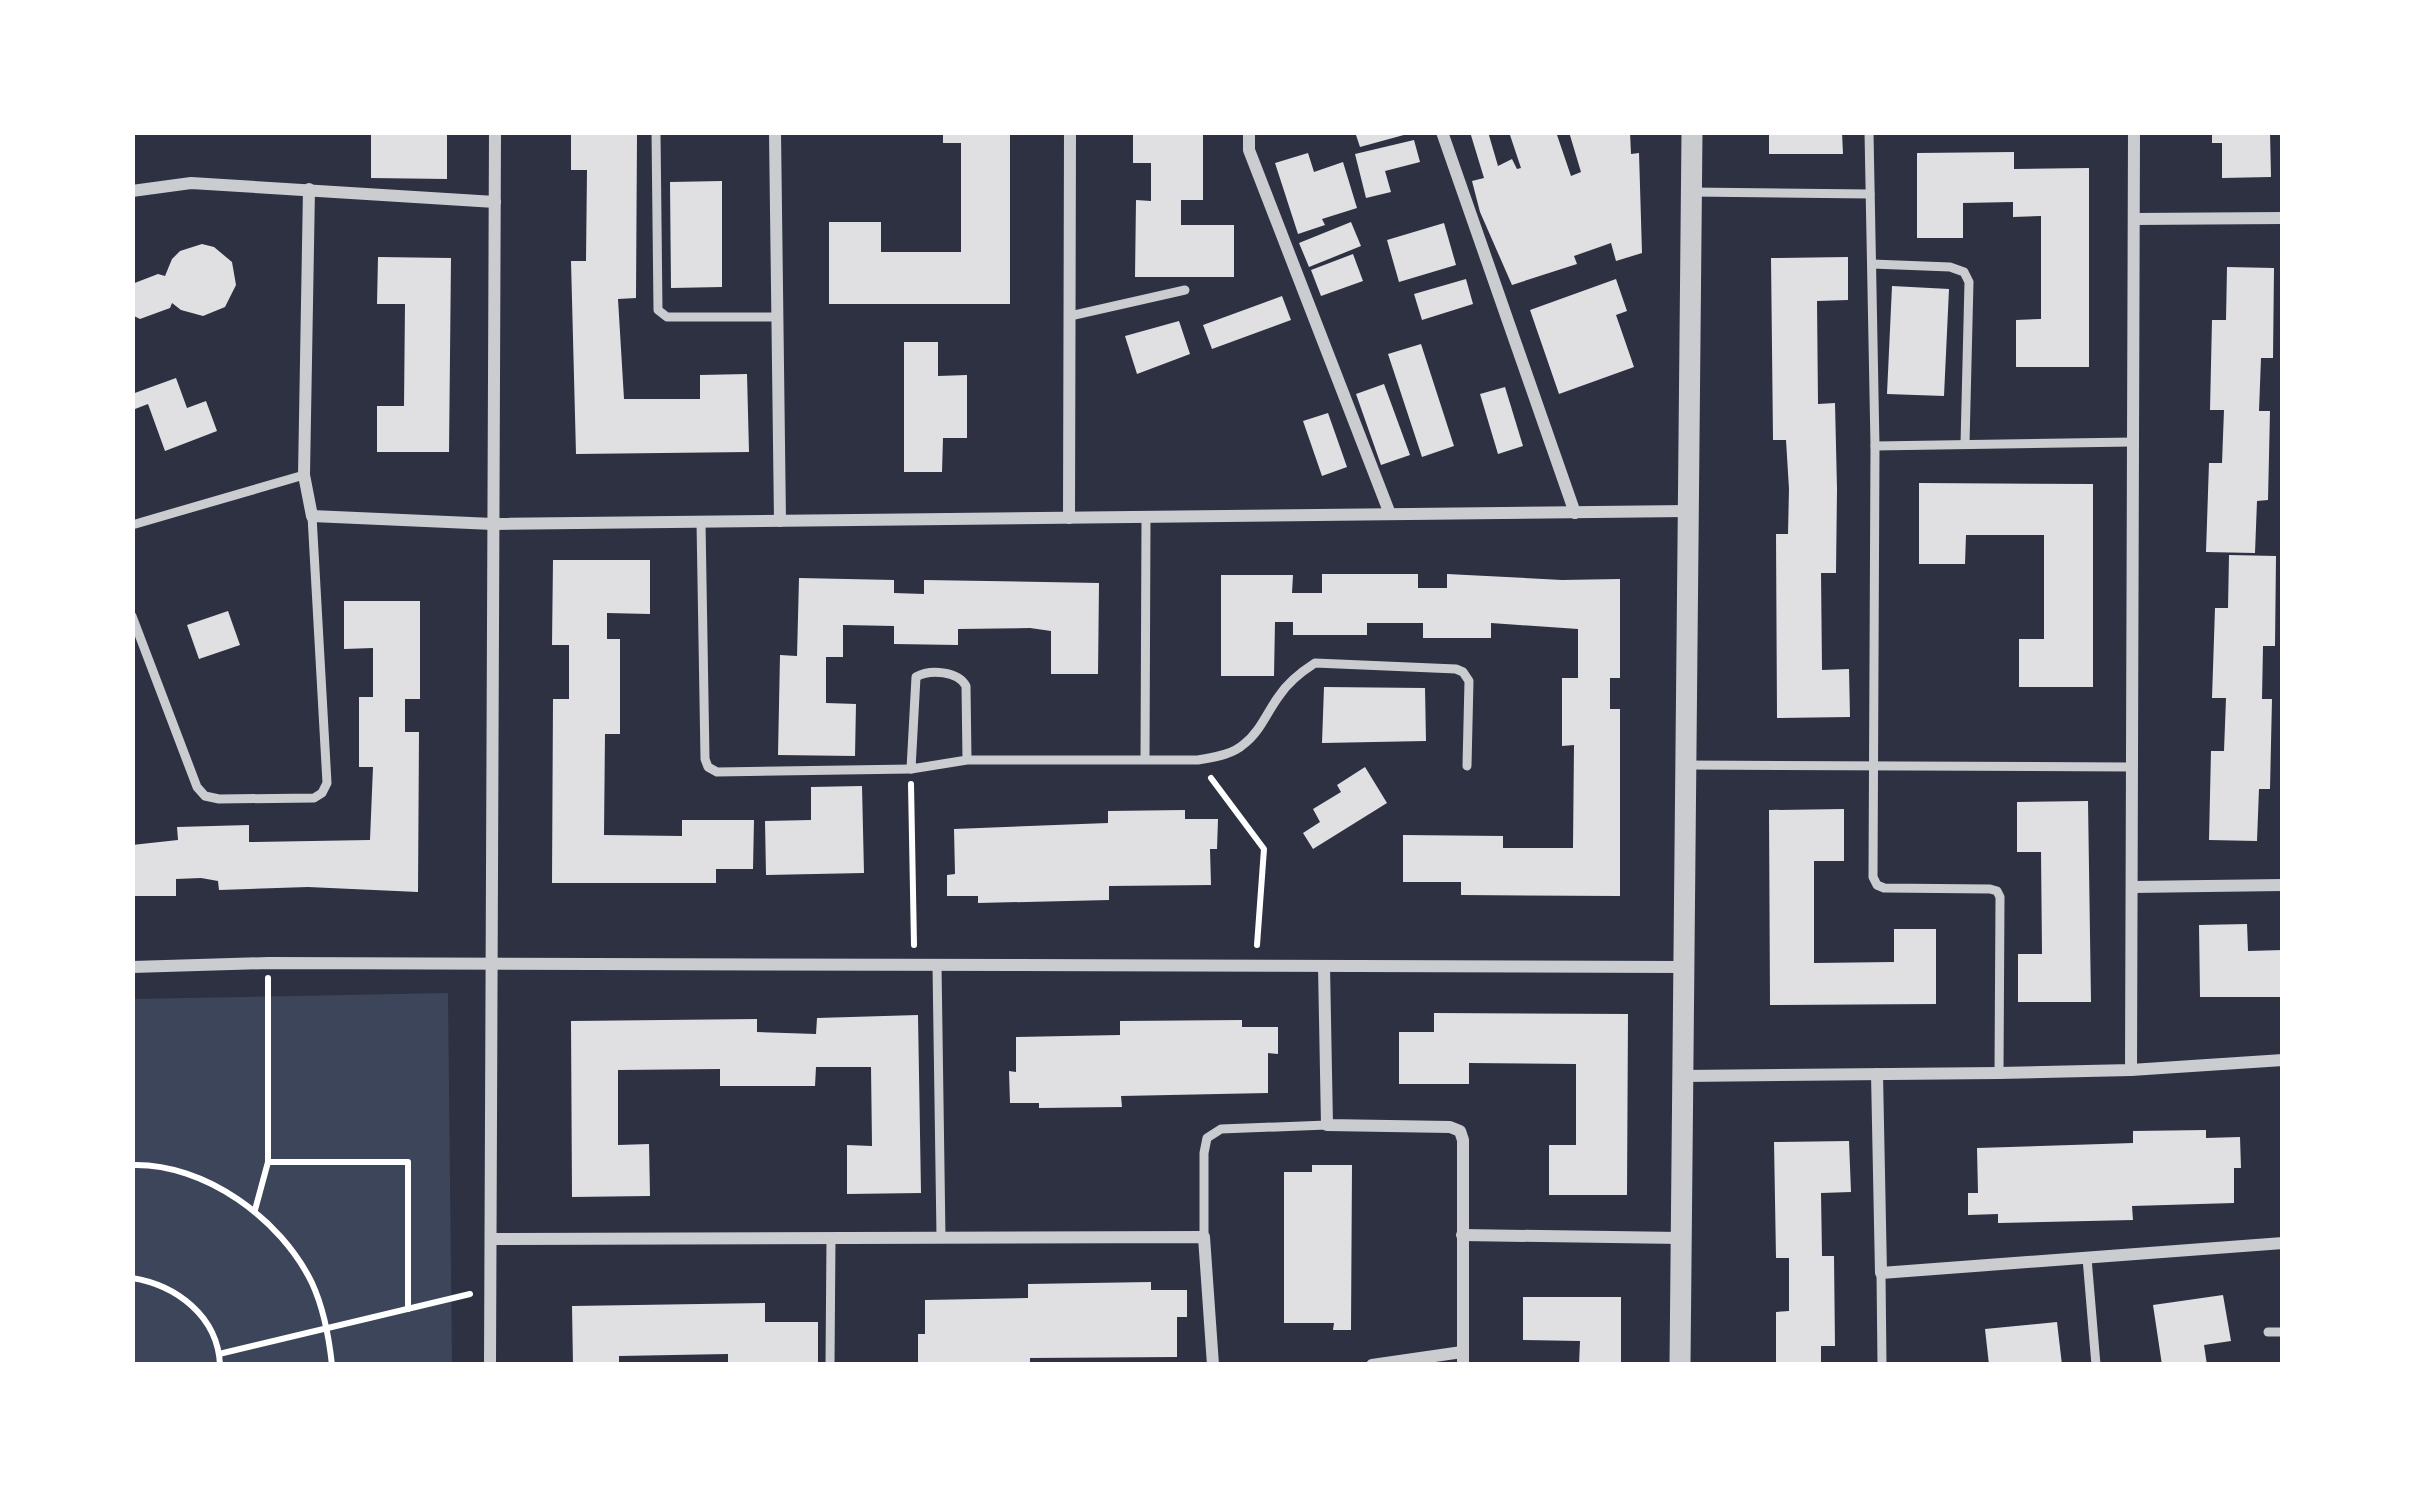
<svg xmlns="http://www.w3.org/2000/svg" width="2415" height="1497" font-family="Barlow,sans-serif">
<rect width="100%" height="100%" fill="#2d3142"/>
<!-- green -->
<path fill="#3c4559" d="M448,993L452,1365H132V999Z"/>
<!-- building -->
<g fill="#e0e0e3">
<path d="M371,132H447V179L371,178Z"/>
<path d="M571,132L637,135L636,298L618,299L624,399H700V375L747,374L749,452L576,454L571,261H586L587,170H571Z"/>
<path d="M943,132H1010V304H829V222H881V252H961V143H943Z"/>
<path d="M1133,132H1203V200H1181V225H1234V277H1135L1136,200L1151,201V163H1133Z"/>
<path d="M1355,132H1411V133L1360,147Z"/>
<path d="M1470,132H1488L1498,166L1512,159L1517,169L1521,168L1509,132H1556L1571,176L1581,172L1569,132H1630L1631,154L1639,153L1642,253L1616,261L1611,243L1574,256L1577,264L1512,285L1480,212L1472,181L1484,178Z"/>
<path d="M1769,132H1842L1843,154H1769Z"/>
<path d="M2212,132H2270L2271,177L2222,178V143H2212Z"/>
<path d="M1414,140L1420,162L1385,171L1391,192L1366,198L1355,154Z"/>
<path d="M2014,152V169L2089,168V367H2016V320L2041,319V216L2013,217V202L1963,203V238H1917V153Z"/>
<path d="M1308,153L1314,172L1343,162L1357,208L1322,219L1325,225L1298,234L1275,163Z"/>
<path d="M722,181V287L671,288L670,182Z"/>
<path d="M1351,222L1361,246L1309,267L1299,243Z"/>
<path d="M1444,223L1456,265L1399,282L1387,240Z"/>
<path d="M202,244L214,247L232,262L236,285L225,307L203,316L181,310L172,303L170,308L140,319L132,315V284L158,274L165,276L172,259L180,251Z"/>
<path d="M1353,254L1363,281L1321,296L1311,270Z"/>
<path d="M378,257L451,258L449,452H377V406H404L405,304H377Z"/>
<path d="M1848,257V300L1817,301L1818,404L1835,403L1837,489L1836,573H1821L1822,670L1849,669L1850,717L1777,718L1776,534H1788L1789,489L1786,440H1773L1771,258Z"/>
<path d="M2227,267L2274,268L2273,358H2261L2259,411H2270L2268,500L2257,501L2255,553L2206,552L2209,463H2222L2224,410H2210L2212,320H2226Z"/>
<path d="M1466,279L1473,304L1422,320L1414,294Z"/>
<path d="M1616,279L1627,311L1616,315L1634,367L1559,394L1530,310Z"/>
<path d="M1892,286L1949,289L1944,396L1887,394Z"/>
<path d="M1282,296L1291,320L1212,349L1203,325Z"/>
<path d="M1179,321L1190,354L1137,374L1125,336Z"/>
<path d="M904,342H938V376L967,375V438H943L942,472H904Z"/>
<path d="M1421,344L1454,446L1422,457L1388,354Z"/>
<path d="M176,378L187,408L206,401L217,431L165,451L148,404L135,409L132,394Z"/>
<path d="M1384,384L1410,455L1381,465L1356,394Z"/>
<path d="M1505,387L1523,446L1498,454L1480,394Z"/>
<path d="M1328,413L1347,467L1322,476L1303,421Z"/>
<path d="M1919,483L2093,484V687H2019V639H2044V535H1966L1965,564H1919Z"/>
<path d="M2229,555L2276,556L2275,646H2263L2262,699H2272L2270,789H2259L2257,841L2209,840L2211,751H2224L2226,698H2212L2215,608H2228Z"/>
<path d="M553,560H650V614L607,613V639H620V734H605L604,835L682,836V820H754L753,869H716V883H552L553,699H569V645H552Z"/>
<path d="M1322,574H1418V588H1447V574L1562,580L1620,579V678H1610V709H1620V896L1461,895V882H1403V835L1503,836V848H1573L1574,745L1562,746V678H1578V629L1491,623V638H1423V623H1367V635H1293V622H1275L1274,676H1221V575H1293L1292,593H1322Z"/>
<path d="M799,578L894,580V593L924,594V580L1099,583L1098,674H1051V631L1030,628L958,629V645L894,644V626L843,625V657H826V703L856,704L855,756L778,755L780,655L797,656Z"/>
<path d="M344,601H420V699H405V732H419L418,892L308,887L219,890L218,881L201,878L176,879V896H132V845L178,840L177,827L249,825V842L370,840L373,767H359V697H373V648L344,649Z"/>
<path d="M228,611L240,645L199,659L187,625Z"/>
<path d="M1324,687L1425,688L1426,741L1322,743Z"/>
<path d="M1365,767L1387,803L1313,849L1303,833L1320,822L1313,809L1341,792L1337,785Z"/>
<path d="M862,786L864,873L766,875L765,821L811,820V787Z"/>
<path d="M2088,801L2091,1002H2018V954H2042L2041,852H2017V802Z"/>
<path d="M1844,809V861H1814V963L1894,962V929H1936V1004L1770,1005L1769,810Z"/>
<path d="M1185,810V819H1218L1217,849H1210L1211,885L1109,886V900L978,903V896H947V875L955,874L954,829L1108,823V811Z"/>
<path d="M2247,924L2248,951L2283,950V997H2200L2199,925Z"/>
<path d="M1434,1013L1628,1014L1627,1195H1549V1145H1576V1064L1469,1063V1084H1399V1032H1434Z"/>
<path d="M918,1015L921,1193L847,1194V1145L872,1146L871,1067H816L815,1086H720V1069L618,1070V1145L649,1144L650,1196L572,1197L571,1021L757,1019V1032L816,1034L817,1018Z"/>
<path d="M1242,1020V1027H1278V1054L1268,1053V1093L1121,1096L1122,1107L1039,1108V1103H1010L1009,1071L1016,1072V1037L1120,1035V1021Z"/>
<path d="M2206,1130V1138L2240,1137L2241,1168H2234V1203L2132,1206L2133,1220L1998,1223V1214L1968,1215V1193H1978L1977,1148L2133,1143V1131Z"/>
<path d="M1849,1141L1851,1192L1821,1193L1822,1256H1834L1835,1346H1821V1365H1776V1312L1789,1311V1258H1776L1774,1142Z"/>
<path d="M1312,1165H1352L1351,1330H1333L1334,1323H1284V1172H1312Z"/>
<path d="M1151,1282V1290H1187V1317H1177V1357L1030,1358V1365H918V1334H925V1300L1028,1298V1284Z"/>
<path d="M2223,1295L2231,1341L2204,1345L2207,1365H2162L2153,1305Z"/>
<path d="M1523,1297H1621V1365H1579L1580,1341L1523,1340Z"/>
<path d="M765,1303V1322H818V1365H728V1354L619,1356V1365H573L572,1306Z"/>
<path d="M2057,1322L2062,1365H1989L1985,1329Z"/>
</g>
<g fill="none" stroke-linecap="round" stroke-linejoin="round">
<!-- path -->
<g stroke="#fff" stroke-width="6">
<path d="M1211,778L1264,849L1257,945"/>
<path d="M911,784L914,945"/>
<path d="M268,978V1162H408V1309"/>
<path d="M132,1165C205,1163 281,1219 312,1283C324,1309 329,1337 332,1365"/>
<path d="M255,1210L268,1162"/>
<path d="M132,1278C176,1285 218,1316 220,1365"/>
<path d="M219,1354L470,1294"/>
</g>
<!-- service -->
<g stroke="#caccd0" stroke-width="9">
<path d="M656,132L658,310L667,317H777"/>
<path d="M1869,132L1875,446L1873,877L1877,885L1884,888L1990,889L1997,891L2000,897L1999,1073"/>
<path d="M1691,192L1870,194"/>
<path d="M1872,264L1950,267L1964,272L1969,282L1965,444"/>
<path d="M1070,316L1185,290"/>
<path d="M1875,446L2133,442"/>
<path d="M701,522L705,759L708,767L717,772L911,769"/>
<path d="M132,525L304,475"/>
<path d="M132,616L197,787L205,796L219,799L314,798L322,793L327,783L312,516"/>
<path d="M1145,759L1146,517"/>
<path d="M967,760L966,686C958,671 930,669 916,677L911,769L967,760H1198C1214,757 1232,755 1244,744C1260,732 1267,712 1279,696C1288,682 1301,672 1315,663L1456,669L1463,672L1469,681L1467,766"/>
<path d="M1687,765L2132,767"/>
<path d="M937,965L941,1237"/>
<path d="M1204,1237V1153L1207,1138L1221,1129L1327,1125"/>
<path d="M2087,1258L2096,1365"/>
<path d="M1881,1273L1882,1365"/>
<path d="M2268,1332H2283"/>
<path d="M830,1365L831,1238"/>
</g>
<!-- minor -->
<g stroke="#caccd0" stroke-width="12">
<path d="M775,132L780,521"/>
<path d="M1249,132V150L1390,514"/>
<path d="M1442,132L1575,513"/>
<path d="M309,189L304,475L312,516L493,524L1688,511"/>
<path d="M132,191L191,183L495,202"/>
<path d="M2134,219L2283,218"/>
<path d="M1069,518L1070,132"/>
<path d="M2132,887L2283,885"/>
<path d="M1324,966L1327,1125L1450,1127L1460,1131L1463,1140V1365"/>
<path d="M132,967L268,963L1684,967"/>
<path d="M2131,1070L2134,132"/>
<path d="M1877,1074L1881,1273L2283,1243"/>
<path d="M1683,1076L1999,1073L2131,1070L2283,1060"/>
<path d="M1462,1235L1681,1238"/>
<path d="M491,1239L1204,1237L1213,1365"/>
<path d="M490,1365L495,132"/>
<path d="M1372,1365L1462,1352"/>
</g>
<!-- tertiary -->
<path stroke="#caccd0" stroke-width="21" d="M1680,1365L1692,132"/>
</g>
<!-- border -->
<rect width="2415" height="1497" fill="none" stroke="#ffffff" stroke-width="270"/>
</svg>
